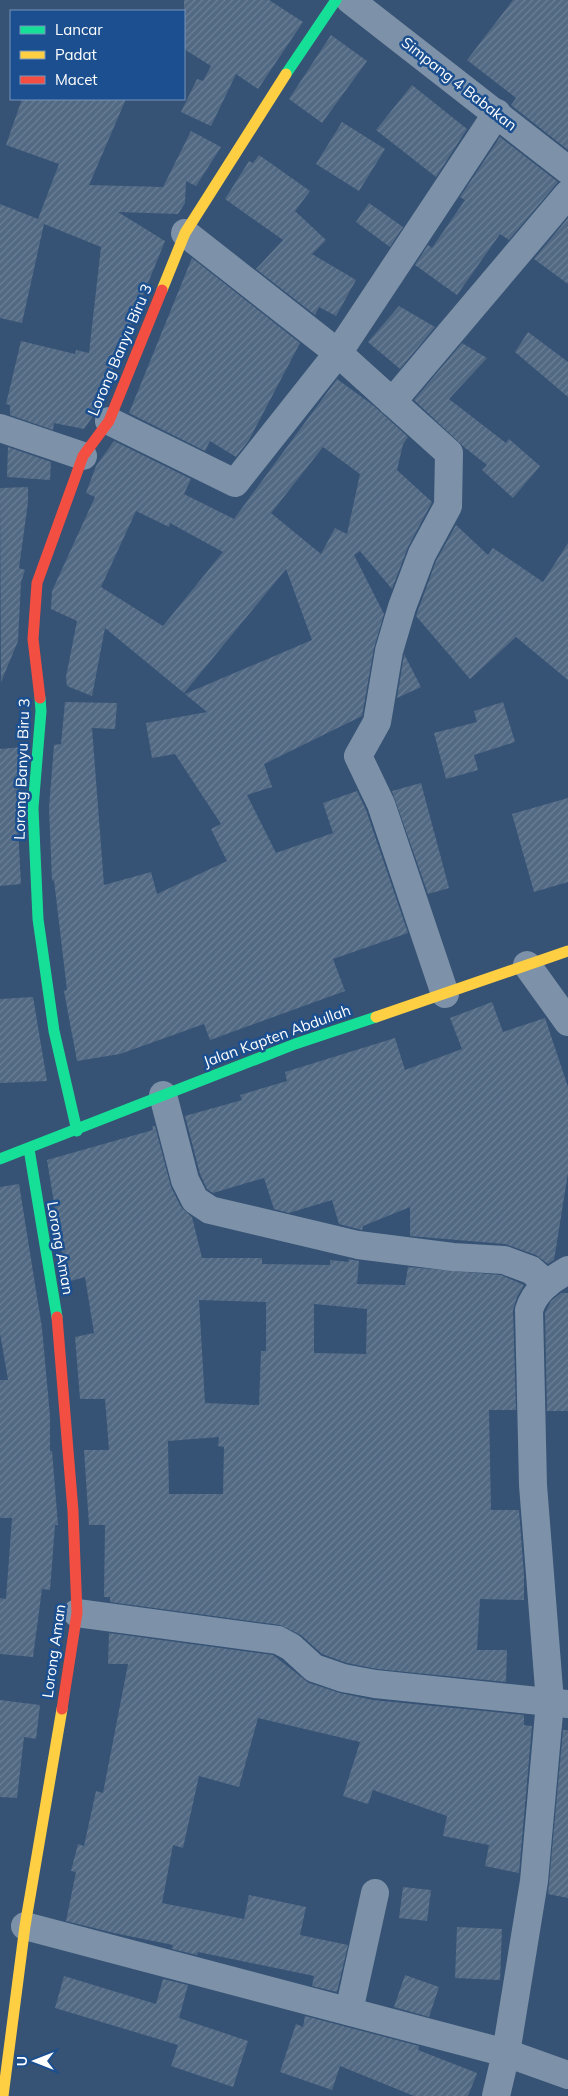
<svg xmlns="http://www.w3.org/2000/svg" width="568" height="2096" font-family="Mulish,sans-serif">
<defs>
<pattern id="building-hatch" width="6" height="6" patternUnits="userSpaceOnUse" patternTransform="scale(1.25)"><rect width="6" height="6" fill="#526984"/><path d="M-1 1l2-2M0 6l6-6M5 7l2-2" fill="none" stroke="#6c8096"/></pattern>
</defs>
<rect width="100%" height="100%" fill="#365274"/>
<!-- building -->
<g fill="url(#building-hatch)" fill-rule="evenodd">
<path d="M184,0H269L303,22L258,89L236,74L211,126L181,112L197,79L203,81L211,66L184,49Z"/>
<path d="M513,0H568V150L511,105L516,98L467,60Z"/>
<path d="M331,35L367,61L322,123L289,99Z"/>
<path d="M412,85L467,129L436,177L376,130Z"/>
<path d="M22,99H126L89,185L163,187L191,131L221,147L196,186L186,181L185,203L178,214L118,212L165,241L95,413L84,429L54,423L53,430L10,415V405L6,404L21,341L75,354L76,350L89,353L101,247L44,224L22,323L0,318V204L38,219L59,164L6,145Z"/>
<path d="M342,122L385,149L359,191L316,164Z"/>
<path d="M500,137L558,182L509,240L500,234L457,295L415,265L428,245L432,248L465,200L460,197Z"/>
<path d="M259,155L310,191L295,211L326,240L312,254L356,280L336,316L319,307L315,315L256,269L283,240L225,199L249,161L253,163Z"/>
<path d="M369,203L403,227L390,247L356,222Z"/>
<path d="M568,218V284L534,259Z"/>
<path d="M192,258L300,343L249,440L236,457L210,441L205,451L129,413Z"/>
<path d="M399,306L435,327L400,369L368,342Z"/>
<path d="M528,332L568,362V397L515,352Z"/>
<path d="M462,343L487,358L449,399L506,443L509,439L540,466L513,498L482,470L487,465L464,447L414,400Z"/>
<path d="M337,379L374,406L408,437L403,444L397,470L432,502L408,547L392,589L360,551L354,555L384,614L374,648L362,716L264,764L272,787L247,795L276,853L333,833L323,803L357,791L366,810L408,933L333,959L345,991L210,1040L204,1024L120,1054L77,1061L64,991L67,990L54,880L52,881L49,808L54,745L61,744L65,702L117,703L115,729L92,728L104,885L151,872L157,894L227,861L211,829L221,824L175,754L152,758L146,723L207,712L185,694L312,640L286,569L184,693L105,628L92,696L67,686L66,677L77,621L51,609L52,591L95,497L86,493L96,466L114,441L191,479L184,494L234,519ZM323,447L360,474L347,534L335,528L321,554L271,513ZM136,511L169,527L170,523L223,552L163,626L101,587Z"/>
<path d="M8,447L51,462L50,480L7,477Z"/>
<path d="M28,487V502L19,568L25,570L21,582L18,641L1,682L0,488Z"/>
<path d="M456,525L488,555L493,548L543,582L568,543V680L516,637L470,679L416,616L436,561Z"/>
<path d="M404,654L421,687L397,698L404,655Z"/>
<path d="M503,702L515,742L474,755L478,770L446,779L434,733L477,722L474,711Z"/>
<path d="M22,747L17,809L21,884L0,886V749Z"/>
<path d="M421,783L449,888L428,894L392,791Z"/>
<path d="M568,798V882L534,892L512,814Z"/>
<path d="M33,997L47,1081L0,1083V999Z"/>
<path d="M492,1002L503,1032L545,1018L568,1087V1173L554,1260L548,1264L536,1255L505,1244L410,1236V1207L363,1226L362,1230L339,1224L332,1200L289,1213L274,1209L264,1178L213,1193L207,1189L200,1174L185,1116L242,1100L240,1095L287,1081L285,1072L395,1038L405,1070L462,1049L450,1018Z"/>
<path d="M152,1126H155L171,1187L181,1207L192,1217L202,1258H262V1264L330,1265V1260L349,1262L348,1259L359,1261L357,1284L405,1285L408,1267L501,1275L524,1285L517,1297L513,1310L516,1410H489L491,1510H519L524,1575V1600L480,1599L477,1650H507L506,1682L377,1669L347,1663L322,1654L301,1635L280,1625L110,1602V1597H104L105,1525H89L84,1450H109L105,1399H80L75,1337L94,1333L85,1277L67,1282L47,1160L153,1130ZM199,1300L266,1302V1351H261L259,1405L205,1403ZM314,1304L367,1309L366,1354L314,1353ZM219,1437L218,1446L224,1447L223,1494H169L168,1441Z"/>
<path d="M19,1184L42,1328L50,1416V1451H52L58,1525H55L50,1590L42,1589L33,1657L0,1654V1598L6,1599L12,1518H0V1380H8L0,1333V1187Z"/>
<path d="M561,1293H568V1411H547L545,1313L551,1301Z"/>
<path d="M109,1633L273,1655L309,1683L340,1693L373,1700L524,1715V1725L532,1726L519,1873L485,1866L489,1845L443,1836L447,1816L373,1790L368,1804L343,1796L360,1742L258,1718L239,1787L199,1776L183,1848L173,1845L162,1903L244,1919L249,1895L306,1907L300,1935L348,1945L337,1992L312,1986L314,1976L198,1952L197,1955L172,1949L173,1945L114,1933L66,1921L76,1872L71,1871L78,1844L84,1846L96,1791L103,1793L128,1664H108Z"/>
<path d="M0,1700L40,1705L36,1739L24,1737L17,1798L0,1797Z"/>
<path d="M563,1730H568V1898L548,1894Z"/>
<path d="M403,1887L431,1890L427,1921L399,1918Z"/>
<path d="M457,1927L502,1929L500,1980L455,1978Z"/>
<path d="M405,1975L439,1987L429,2017L394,2007Z"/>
<path d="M64,1976L156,2004L163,1979L188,1985L179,2018L248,2041L233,2087L171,2066L178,2045L55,2008Z"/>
<path d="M305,2016L419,2046L418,2050L477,2073L468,2096H414L340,2066L332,2090L280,2072L296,2024L303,2027Z"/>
</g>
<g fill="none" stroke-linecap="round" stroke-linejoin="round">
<!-- street -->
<g stroke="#7d92a8" stroke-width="28">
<path d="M350,0L568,170"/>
<path d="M185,233L338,353L449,453L448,506L422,554L402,607L389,651L377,722L358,756L381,804L445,994"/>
<path d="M392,402L568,194"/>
<path d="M109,421L235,483L338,353L497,113"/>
<path d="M0,428L83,456"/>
<path d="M527,965L568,1022"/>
<path d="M163,1095L185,1180L195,1200L210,1210L358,1245L453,1257L504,1260L531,1270L547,1284"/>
<path d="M77,1613L278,1640L291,1647L314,1668L343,1678L375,1684L568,1704"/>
<path d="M25,1926L506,2053L568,2075"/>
<path d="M349,2011L375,1893"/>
<path d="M496,2096L506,2053L534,1881L550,1702L533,1485L529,1310C535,1290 551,1280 568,1270"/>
</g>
<!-- fast -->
<g stroke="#16e098" stroke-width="11">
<path d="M286,74L336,0"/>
<path d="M40,698L41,711L33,808L38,919L54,1031L77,1131"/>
<path d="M29,1149L57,1317"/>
<path d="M0,1159L295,1044L376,1017"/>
</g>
<!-- slow -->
<g stroke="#ffcf43" stroke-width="11">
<path d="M162,290L185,233L286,74"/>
<path d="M376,1017L568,951"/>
<path d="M3,2096L25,1926L62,1709"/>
</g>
<!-- jam -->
<g stroke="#f24e42" stroke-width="11">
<path d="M40,698L33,639L37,583L83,456L109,421L162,290"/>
<path d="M57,1317L73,1511L77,1613L62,1709"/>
</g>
</g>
<g text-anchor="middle" stroke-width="5" stroke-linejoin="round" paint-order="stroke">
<!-- street labels -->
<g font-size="15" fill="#fff" stroke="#1b4f8f">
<text transform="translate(459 84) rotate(38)" y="5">Simpang 4 Babakan</text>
<text transform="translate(120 350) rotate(-67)" y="5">Lorong Banyu Biru 3</text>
<text transform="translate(22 769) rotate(-88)" y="5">Lorong Banyu Biru 3</text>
<text transform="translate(277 1036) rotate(-20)" y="5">Jalan Kapten Abdullah</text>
<text transform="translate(60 1248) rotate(80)" y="5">Lorong Aman</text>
<text transform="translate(54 1651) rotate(-82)" y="5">Lorong Aman</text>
</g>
</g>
<!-- legend -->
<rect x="10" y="10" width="175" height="90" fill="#1b4f8f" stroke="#7695bc"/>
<rect x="20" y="26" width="25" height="8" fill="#16e098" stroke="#7695bc"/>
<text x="55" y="35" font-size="15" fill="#ffffff">Lancar</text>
<rect x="20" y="51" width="25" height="8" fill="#ffcf43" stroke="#7695bc"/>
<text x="55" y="60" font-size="15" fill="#ffffff">Padat</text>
<rect x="20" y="76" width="25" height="8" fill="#f24e42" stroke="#7695bc"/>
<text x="55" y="85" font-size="15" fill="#ffffff">Macet</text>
<!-- north arrow -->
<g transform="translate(35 2061) rotate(270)" stroke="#1b4f8f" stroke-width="4" paint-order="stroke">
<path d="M0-4L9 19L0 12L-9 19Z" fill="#ffffff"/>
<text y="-8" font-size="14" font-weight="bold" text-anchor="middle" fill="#ffffff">U</text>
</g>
</svg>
